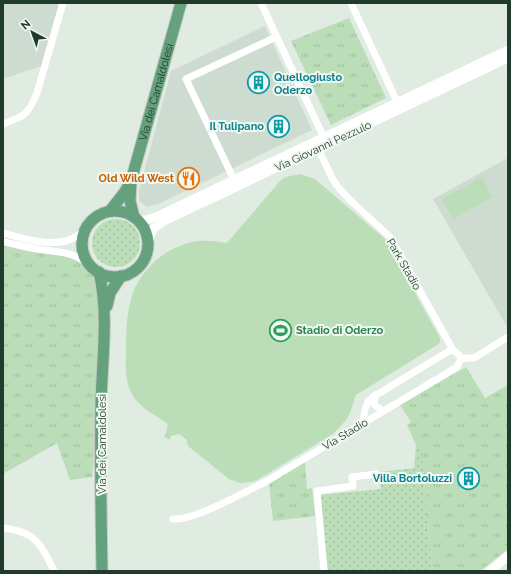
<svg xmlns="http://www.w3.org/2000/svg" width="511" height="574" font-family="Raleway,sans-serif">
<defs>
<pattern id="grass-dots" width="8" height="8" patternUnits="userSpaceOnUse"><rect width="8" height="8" fill="#bbddb8"/><path d="M2 2h.1M6 6h.1" fill="none" stroke="#a0bf9e" stroke-width="1.8" stroke-linecap="round"/></pattern>
<pattern id="park-tufts" width="24" height="20" patternUnits="userSpaceOnUse"><rect width="24" height="20" fill="#bbddb8"/><path d="M3 7l-1-3M5 7V3M7 7l1-3M15 17l-1-3M17 17v-4M19 17l1-3" fill="none" stroke="#a0bf9e"/></pattern>
</defs>
<rect width="100%" height="100%" fill="#e0ebe2"/>
<!-- built -->
<g fill="#cedbd0">
<path d="M3,3H59L41,66L3,79Z"/>
<path d="M265,26L312,130L158,204L147,207L139,201V191L171,71Z"/>
<path d="M508,158V324L506,325L433,199Z"/>
</g>
<!-- grass -->
<g fill="url(#grass-dots)">
<circle cx="116" cy="243" r="24"/>
<path d="M421,442L432,571H328L320,495L381,489L380,472L414,468L416,445Z"/>
</g>
<!-- park -->
<g fill="url(#park-tufts)">
<path d="M349,18L386,98L331,125L291,41Z"/>
<path d="M3,242L64,252L89,264L99,272L101,404L92,477L70,480L57,443L3,474Z"/>
<path d="M466,367L485,398L508,385V549L480,571H432L421,443L416,445L407,425L411,422L400,405Z"/>
<path d="M305,462L307,489L312,488L315,516L273,521L269,483Z"/>
</g>
<!-- pitch -->
<g fill="#bbddb8">
<path d="M300,174L315,179L385,239L440,338V342L437,345L356,395L350,413L346,420L333,434L257,480L251,482L240,483L229,479L188,446L187,440L179,434L171,436L169,440L164,436L166,433L168,424C156,415 141,409 133,396C124,381 126,364 126,348C126,331 127,312 132,296C141,267 170,244 199,241C209,240 218,242 227,243L280,181L285,177Z"/>
<path d="M482,177L492,197L453,219L442,199Z"/>
</g>
<g fill="none" stroke-linecap="round" stroke-linejoin="round">
<defs>
<g id="primary">
<path d="M110,211L124,193L130,183"/>
<circle cx="115" cy="244" r="33"/>
<path id="s1" d="M134,217L130,201L131,181L181,3"/>
<path d="M99,272C109,314 102,360 101,403C100,459 101,515 102,571"/>
<path d="M107,306L110,293L121,276"/>
</g>
</defs>
<!-- primary casing -->
<use href="#primary" stroke="#c1c8c4" stroke-width="13"/>
<!-- minor -->
<g stroke="#fff" stroke-width="7">
<path d="M261,3L324,138"/>
<path d="M351,3L399,106"/>
<path d="M3,124C25,116 28,115 37,93L63,3"/>
<path d="M318,148L332,178L338,187L351,201L390,237L453,350"/>
<path d="M236,184L186,79L276,37"/>
<path d="M3,233C22,238 45,246 66,241C73,239 79,235 85,230"/>
<path d="M3,242C14,244 26,247 37,249C60,253 68,250 89,264"/>
<path d="M461,358H474L508,337"/>
<path d="M375,395L374,404L377,407L383,411"/>
<path d="M362,423C366,412 363,405 373,397L449,351C455,350 458,353 461,358"/>
<path d="M173,519C194,521 247,491 267,481L457,367L461,358"/>
<path d="M3,528C35,531 41,544 54,571"/>
<path d="M324,571L317,491L353,486L352,477L376,474"/>
</g>
<!-- tertiary -->
<g stroke="#fff" stroke-width="9">
<path d="M137,220H146L156,217L508,50"/>
<path d="M147,243L153,229L162,222L508,58"/>
<path d="M490,571L508,556"/>
</g>
<!-- primary -->
<use href="#primary" stroke="#64a17c" stroke-width="11"/>
</g>
<!-- icons -->
<defs>
<symbol id="building-ring" viewBox="-11 -11 22 22"><circle r="9.5" fill="#f0f8f1" stroke="#0f9aa8" stroke-width="1.5"/><path d="M-4-6H4V6H1V3H-1V6H-4ZM-2.5-4.3h1.7v1.8h-1.7ZM.8-4.3h1.7v1.8H.8ZM-2.5-1h1.7V.8h-1.7ZM.8-1h1.7V.8H.8Z" fill="#0f9aa8"/></symbol>
<symbol id="restaurant-ring" viewBox="-11 -11 22 22"><circle r="9.5" fill="#f0f8f1" stroke="#e8710a" stroke-width="1.5"/><path d="M-5-6h1v4h1v-4h1v4h1v-4h1v5L-1.5 .5V6h-2V.5L-5-1ZM5-6V6H3V1.5H1.5Q1.5-4 5-6Z" fill="#e8710a"/></symbol>
<symbol id="stadium-ring" viewBox="-11 -11 22 22"><circle r="9.5" fill="#f0f8f1" stroke="#2e9e5b" stroke-width="1.5"/><path d="M0-5a6.5 5 0 1 0 0 10a6.5 5 0 1 0 0-10ZM-3.5-1.8h7v3.6h-7Z" fill="#2e9e5b"/></symbol>
</defs>
<g fill-rule="evenodd">
<use href="#building-ring" x="246" y="70" width="25" height="25"/>
<use href="#building-ring" x="266" y="114" width="25" height="25"/>
<use href="#restaurant-ring" x="176" y="166" width="25" height="25"/>
<use href="#stadium-ring" x="268" y="318" width="25" height="25"/>
<use href="#building-ring" x="456" y="466" width="25" height="25"/>
</g>
<g text-anchor="middle" stroke-width="4" stroke-linejoin="round" paint-order="stroke">
<!-- culture labels -->
<g font-size="11" font-weight="bold" fill="#0d838f" stroke="#f0f8f1" text-anchor="end">
<text x="274" y="81" text-anchor="start">Quellogiusto<tspan x="274" dy="13">Oderzo</tspan></text>
<text x="264" y="130">Il Tulipano</text>
<text x="452" y="482">Villa Bortoluzzi</text>
</g>
<!-- street labels -->
<g font-size="11" fill="#203b2b" stroke="#f0f8f1">
<text dy="4" stroke="none"><textPath href="#s1" startOffset="129">Via dei Camaldolesi</textPath></text>
<text transform="translate(323 146) rotate(-25)" y="4">Via Giovanni Pezzulo</text>
<text transform="translate(404 264) rotate(60)" y="4">Park Stadio</text>
<text transform="translate(345 434) rotate(-31)" y="4">Via Stadio</text>
<text transform="translate(102 444) rotate(-90)" y="4">Via dei Camaldolesi</text>
</g>
<!-- food labels -->
<g font-size="11" font-weight="bold" fill="#c56008" stroke="#f0f8f1" text-anchor="end">
<text x="174" y="182">Old Wild West</text>
</g>
<!-- leisure labels -->
<g font-size="11" font-weight="bold" fill="#27864d" stroke="#f0f8f1" text-anchor="start">
<text x="296" y="334">Stadio di Oderzo</text>
</g>
</g>
<!-- border -->
<rect width="511" height="574" fill="none" stroke="#203b2b" stroke-width="8"/>
<!-- north arrow -->
<g transform="translate(32 32) rotate(319)" stroke="#f0f8f1" stroke-width="3" paint-order="stroke">
<path d="M0-3L7 15L0 10L-7 15Z" fill="#203b2b"/>
<text y="-6" font-size="11" font-weight="bold" text-anchor="middle" fill="#203b2b">N</text>
</g>
</svg>
